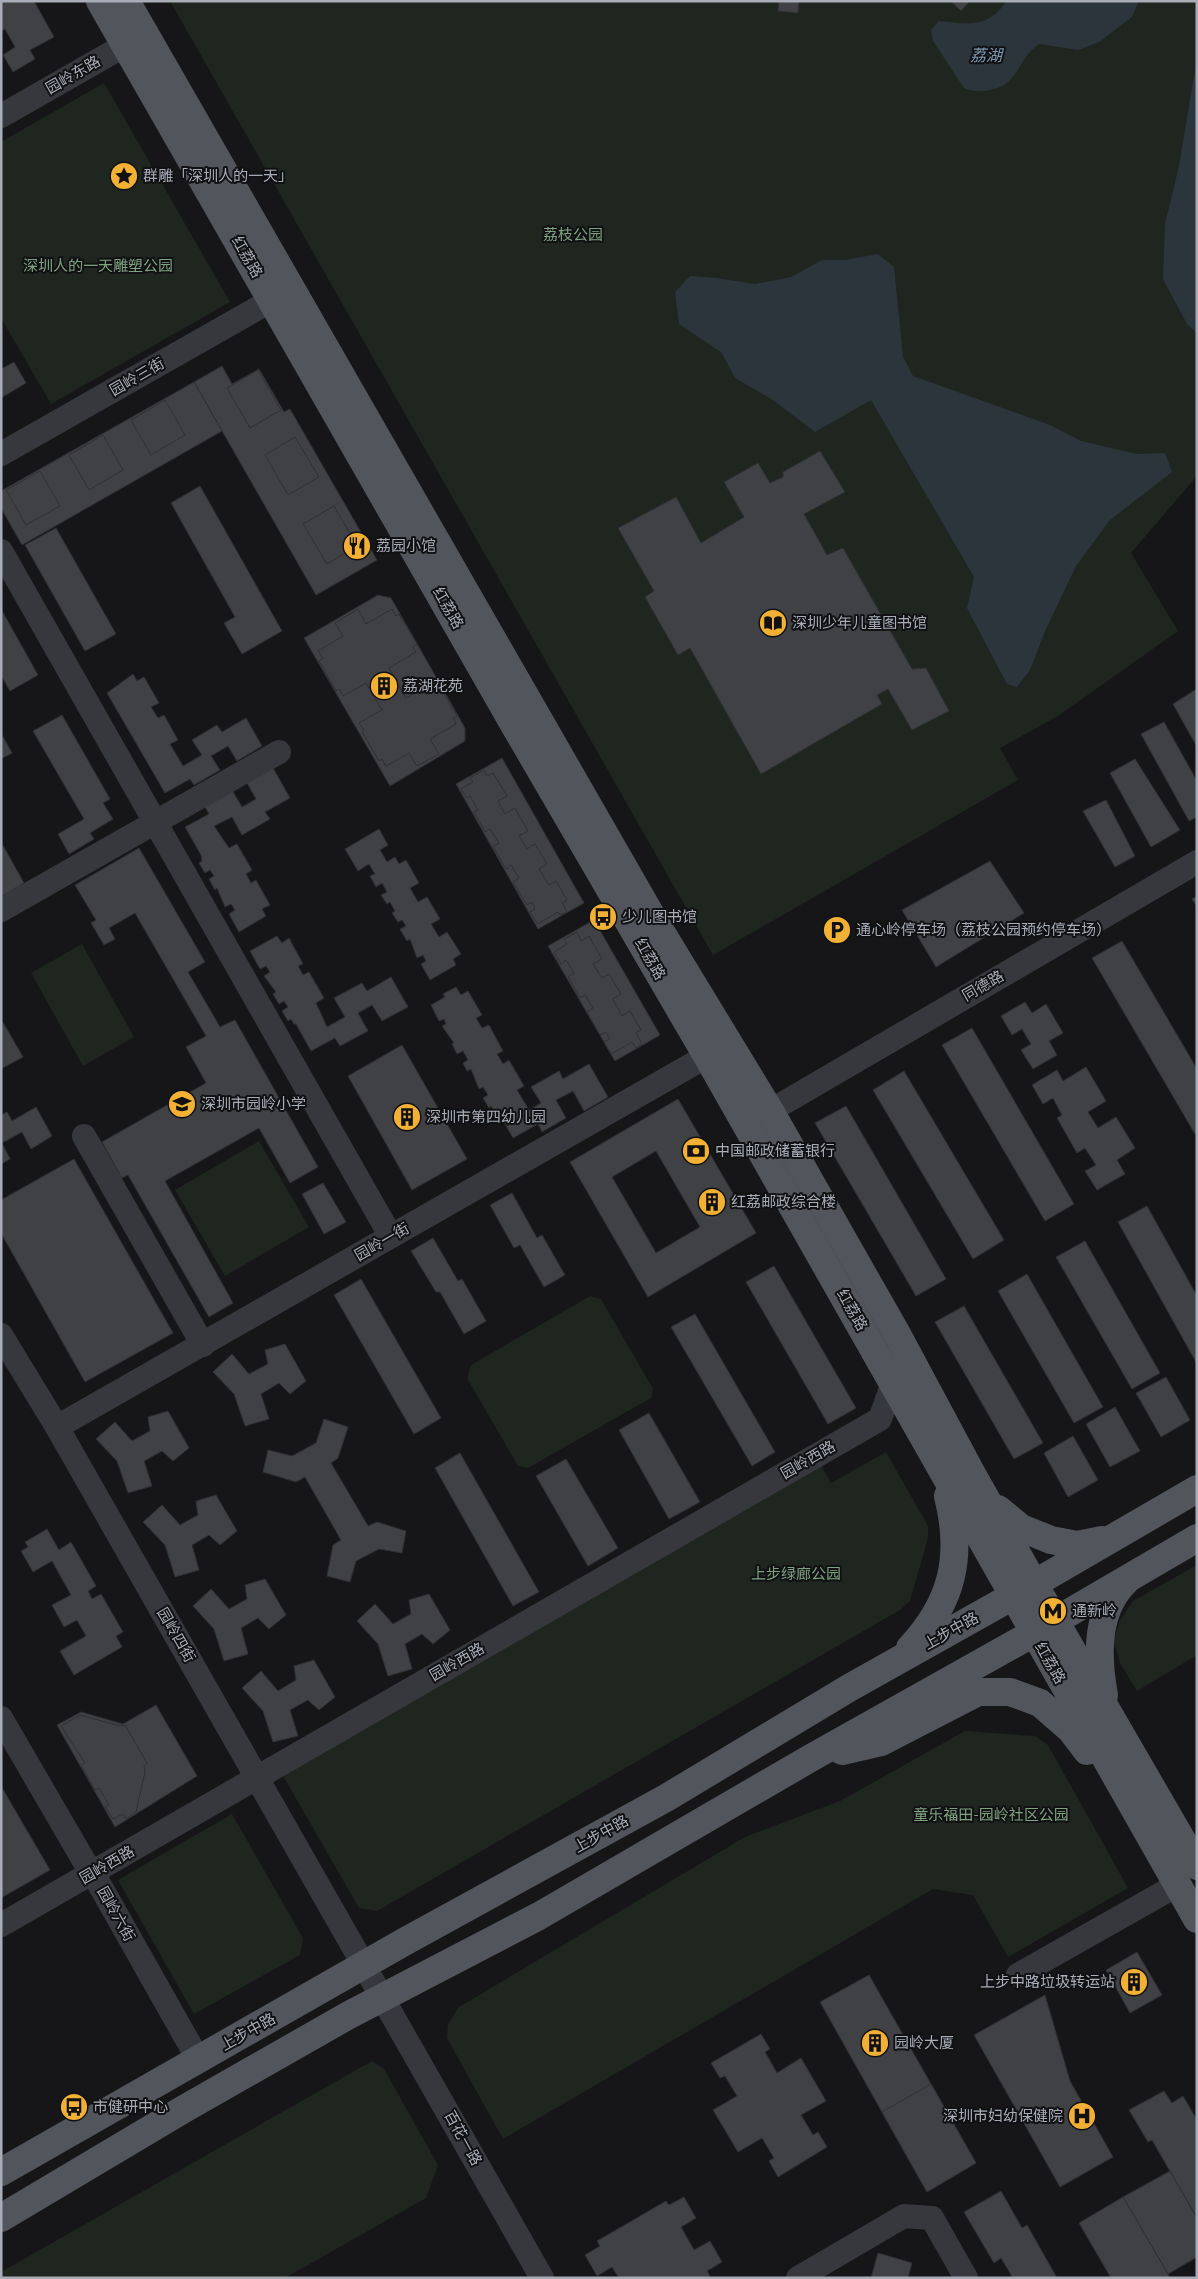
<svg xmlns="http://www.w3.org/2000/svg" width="1198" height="2279" font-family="Montserrat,'Noto Sans SC',sans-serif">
<rect width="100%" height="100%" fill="#161618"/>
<!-- green -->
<g fill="#1e261f">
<path d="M170,1H1197V476L1131,553L1178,631L1058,716L1000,748L1018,780L713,955Z"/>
<path d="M104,83L230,302L51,404L1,318V142Z"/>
<path d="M82,944L134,1037L83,1066L31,973Z"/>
<path d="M259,1141L309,1227L225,1276L175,1190Z"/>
<path d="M590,1296L601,1299L653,1389L651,1398L528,1468L518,1466L467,1378L471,1365Z"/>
<path d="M886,1452L928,1526V1538L910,1601L900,1610L377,1911L359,1908L282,1774L820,1464L831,1483Z"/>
<path d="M1197,1565V1655L1137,1691L1120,1663L1114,1642L1119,1622L1133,1601Z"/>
<path d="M965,1731L1035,1736L1048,1745L1128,1888L1008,1957L973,1895L933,1889L503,2139L447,2038L448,2024L459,2007L745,1837L840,1801Z"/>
<path d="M232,1814L303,1938L300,1955L194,2014L118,1880Z"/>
<path d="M372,2061L384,2069L438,2165L426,2198L285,2278H1V2272Z"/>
</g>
<!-- water -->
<g fill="#2c353c">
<path d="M1006,1H1139L1132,17L1099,42L1078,50L1039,44C1023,55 1021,69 1009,81C1000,91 975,94 964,88L933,41L931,30L939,21C966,24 989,29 1006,1Z"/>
<path d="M1197,58V333L1187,324L1163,279L1165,224L1179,166Z"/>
<path d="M878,254L894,267L903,357L913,376L1050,425L1081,441L1137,454L1165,453L1172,472L1110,520L1076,566L1046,629L1030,670L1017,687L1007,684L967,608L974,577L871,400L815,432L773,400L735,378L722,353L679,324L675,292L690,276L716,278L755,284L791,277L822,260H845Z"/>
</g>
<!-- building -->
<g fill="#404145" stroke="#303034" fill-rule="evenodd">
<path d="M1,1H34L54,37L30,50L35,59L13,72L3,55L15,47L5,29L1,31Z"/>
<path d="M779,1H799L798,13L778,11Z"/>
<path d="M951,1H970L961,11Z"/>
<path d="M14,362L26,383L1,398V369Z"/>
<path d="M222,366L232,384L259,369L284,412L290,409L377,560L316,595L194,382Z"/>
<path d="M258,370L281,410L250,428L227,388Z"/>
<path d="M194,382L222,431L22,545L1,508V491Z"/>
<path d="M165,400L185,435L151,455L131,420Z"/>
<path d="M103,435L123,470L89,490L69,455Z"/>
<path d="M295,437L319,477L288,495L265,455Z"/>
<path d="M820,451L845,492L804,514L827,555L843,548L912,669L926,668L949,711L912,730L888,689L877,695L882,704L761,774L690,648L678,655L645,597L654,591L618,528L676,497L701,543L744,517L724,482L758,463L770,483L783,477V472Z"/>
<path d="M40,471L60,506L26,525L6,490Z"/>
<path d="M200,486L282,631L242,654L224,623L235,617L171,503Z"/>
<path d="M334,506L357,546L327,564L303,524Z"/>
<path d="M56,528L116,634L85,651L25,545Z"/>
<path d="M378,595L391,598L465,728V741L390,786L304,638Z"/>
<path d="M1,609L38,675L10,691L1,675Z"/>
<path d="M358,609L366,624L392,609L396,616L399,614L417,644L413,647L416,652L389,668L406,698L433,683L438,691L441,689L457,716L453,718L456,724L430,739L439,754L417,766L409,753L386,766L382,759L379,761L362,732L364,730L359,723L382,710L366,683L343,696L339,689L336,691L319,661L323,658L318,651L343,636L335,623Z"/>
<path d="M133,674L137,681L144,677L159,703L151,707L158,718L164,715L178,740L170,744L183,766L202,755L192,740L217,725L222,732L246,718L262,746L237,761L228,746L211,756L220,770L194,785L190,779L165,793L107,693Z"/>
<path d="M1195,690L1197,693V747L1173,704Z"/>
<path d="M62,715L110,799L103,803L113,819L90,833L94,839L69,854L58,834L84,819L33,731Z"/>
<path d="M1164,722L1197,781V817L1189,821L1141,734Z"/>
<path d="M1,733L12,753L1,759Z"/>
<path d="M502,758L584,903L538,929L456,784Z"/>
<path d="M1135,759L1180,830L1151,847L1110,773Z"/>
<path d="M273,768L290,798L265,812L270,819L242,835L232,817L214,826L229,848L237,844L252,870L246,874L251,883L256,880L270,905L262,909L266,916L239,932L229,914L235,910L231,904L225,907L217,888L215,890L209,879L214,876L210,870L205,873L199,863L202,861L201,855L185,827L209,814L204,805L232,790L242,807L256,799L247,783Z"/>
<path d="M484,770L487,776L493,773L507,796L498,801L505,814L515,808L528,831L519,836L527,849L535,844L547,864L539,869L549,885L556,881L567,900L562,903L567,912L560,915L558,912L538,924L530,912L535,909L532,902L527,905L513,882L519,878L511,865L506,869L493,846L499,843L490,829L485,832L474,812L478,810L470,796L467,798L461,789L473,782L470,778Z"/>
<path d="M1106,800L1135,856L1115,867L1083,811Z"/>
<path d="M379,829L388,845L380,850L387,862L395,857L399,864L406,860L419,883L410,888L418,902L427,897L440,919L431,924L439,937L447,932L461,954L453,959L456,965L430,980L421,964L426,961L423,955L417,958L410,939L407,941L400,929L406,926L402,920L398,922L392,913L395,911L390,902L387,904L381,895L387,892L382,883L376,887L370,876L375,874L369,864L358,871L345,849Z"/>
<path d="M1,842L24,883L2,896L1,894Z"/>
<path d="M139,848L205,962L188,972L220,1027L235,1020L318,1167L290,1183L259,1128L165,1181L233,1303L209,1317L128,1175L122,1178L102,1142L206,1083L186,1047L206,1036L135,913L109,928L115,939L104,945L91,923L96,920L75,885Z"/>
<path d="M990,861L1024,913L936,967L902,910Z"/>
<path d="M1197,896V907L1192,899Z"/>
<path d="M594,920L660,1035L615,1061L548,946Z"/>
<path d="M577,932L581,941L589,936L602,959L593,964L602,978L609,974L621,994L613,999L622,1016L630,1011L641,1030L636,1033L642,1044L636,1048L632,1042L611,1054L604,1042L610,1039L606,1032L600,1035L587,1012L593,1008L585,995L580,998L568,977L574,973L566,960L561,964L554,952L567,944L564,939Z"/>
<path d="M277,936L282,943L289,938L303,964L298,966L303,975L309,972L324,998L316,1003L327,1027L345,1017L334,998L362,983L367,991L391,977L408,1007L382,1021L372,1005L358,1013L368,1031L340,1046L335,1038L311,1051L296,1024H294L291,1019L288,1021L282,1011L288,1007L284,1001L279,1004L273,994L276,992L264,976L270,972L266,966L260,969L250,951Z"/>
<path d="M1122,941L1197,1069V1133L1195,1134L1092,958Z"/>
<path d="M456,987L461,995L468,991L482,1015L476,1018L482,1028L489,1025L503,1051L497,1054L503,1064L509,1060L524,1086L517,1090L529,1110L541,1103L531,1087L559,1071L563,1079L589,1064L608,1097L584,1111L573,1091L556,1100L566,1118L542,1132L538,1124L513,1138L497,1110L494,1111L491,1106L489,1108L483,1098L488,1095L483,1087L479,1089L471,1069L467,1071L463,1063L468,1060L463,1051L457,1054L452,1044L454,1043L442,1026L446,1024L444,1019L439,1021L431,1005L445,997L443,994Z"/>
<path d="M1025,1002L1032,1013L1046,1004L1063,1033L1049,1041L1057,1055L1033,1069L1021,1050L1031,1044L1022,1029L1012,1035L1001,1016Z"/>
<path d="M1,1019L23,1057L1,1069Z"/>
<path d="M972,1028L1074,1204L1045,1221L942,1045Z"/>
<path d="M402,1045L467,1159L412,1190L348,1076Z"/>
<path d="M1086,1067L1106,1101L1088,1112L1098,1128L1116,1117L1135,1148L1117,1160L1125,1174L1097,1190L1085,1171L1096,1165L1085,1148L1077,1153L1057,1118L1062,1115L1053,1098L1043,1104L1032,1085L1057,1070L1063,1081Z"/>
<path d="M904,1071L1004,1240L973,1259L873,1090Z"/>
<path d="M678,1099L756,1233L648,1297L570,1162ZM656,1151L700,1227L656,1253L612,1177Z"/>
<path d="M846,1106L946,1279L916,1296L815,1123Z"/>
<path d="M36,1107L52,1136L31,1149L22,1132L2,1143L10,1159L1,1164V1115L7,1112L12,1121Z"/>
<path d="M74,1159L173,1333L85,1382L1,1233V1200Z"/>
<path d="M323,1183L346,1222L324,1234L302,1194Z"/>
<path d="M512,1193L537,1238L542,1235L565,1275L544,1287L520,1245L514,1248L490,1205Z"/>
<path d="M1147,1206L1197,1296V1364L1118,1222Z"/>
<path d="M433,1238L458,1281L462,1279L486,1321L464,1334L440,1292H436L411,1251Z"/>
<path d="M1085,1241L1160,1373L1132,1389L1056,1257Z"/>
<path d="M774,1266L856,1408L828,1424L746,1282Z"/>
<path d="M1027,1274L1103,1407L1074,1423L998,1291Z"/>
<path d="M361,1279L441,1418L414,1434L334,1295Z"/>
<path d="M964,1306L1043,1443L1014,1459L935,1322Z"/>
<path d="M695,1314L775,1452L752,1466L671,1327Z"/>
<path d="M285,1344L306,1381L290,1394L279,1383L261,1394L269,1419L245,1426L234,1394L213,1372L232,1354L249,1374L268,1364L265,1350Z"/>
<path d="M1166,1377L1190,1420L1161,1437L1136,1393Z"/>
<path d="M1115,1407L1140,1451L1110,1467L1086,1424Z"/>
<path d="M168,1411L189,1448L173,1461L162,1451L144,1461L152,1486L128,1493L117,1461L96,1439L115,1422L132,1441L150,1431L148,1417Z"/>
<path d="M649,1413L700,1502L669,1519L619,1430Z"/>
<path d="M324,1419L348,1427L338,1458L331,1463L368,1526L377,1522L406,1531L402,1553L379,1549L356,1561L350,1582L327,1576L333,1545L341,1540L305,1477L296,1482L263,1472L268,1450L292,1456L316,1443Z"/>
<path d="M1073,1436L1098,1480L1068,1497L1044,1453Z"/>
<path d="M460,1453L539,1592L513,1606L435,1468Z"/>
<path d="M566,1459L618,1548L588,1566L536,1476Z"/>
<path d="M216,1495L237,1531L220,1545L209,1535L192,1545L199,1570L175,1577L165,1545L143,1522L162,1505L180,1525L198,1515L196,1501Z"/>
<path d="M47,1529L59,1550L71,1542L96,1586L88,1591L92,1599L101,1594L123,1632L116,1636L122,1647L74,1675L60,1651L86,1636L77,1620L64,1627L52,1605L71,1595L52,1561L33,1572L21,1551L28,1547L25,1542Z"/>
<path d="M265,1579L286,1615L269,1629L258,1618L241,1628L248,1654L224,1661L214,1629L193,1606L211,1589L229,1609L247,1599L245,1585Z"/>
<path d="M429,1594L450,1630L433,1644L422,1634L405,1644L412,1669L388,1676L378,1644L357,1621L375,1604L393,1624L411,1614L409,1600Z"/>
<path d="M314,1660L335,1697L319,1710L308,1700L290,1710L298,1736L273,1742L263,1711L242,1688L261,1671L278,1691L296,1680L294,1666Z"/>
<path d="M156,1705L197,1776L115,1827L57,1725L81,1712L123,1724Z"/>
<path d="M80,1715L120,1726L125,1725L147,1763L144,1766L145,1772L136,1812L126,1819L123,1814L113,1819L105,1807L109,1805L99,1788L95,1790L81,1765L85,1763L61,1726Z"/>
<path d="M1,1786L50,1870L1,1898Z"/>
<path d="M1137,1952L1162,1995L1130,2013L1106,1970Z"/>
<path d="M869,1975L976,2163L927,2192L820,2002Z"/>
<path d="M1045,1995L1070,2081L1113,2157L1060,2187L974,2035Z"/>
<path d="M761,2034L770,2049L765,2052L777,2073L801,2058L826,2101L801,2115L813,2135L818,2132L827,2147L778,2177L769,2161L774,2158L762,2138L738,2152L713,2110L737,2096L725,2076L720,2078L711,2063Z"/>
<path d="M931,2084L976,2163L927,2192L882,2112Z"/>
<path d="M1164,2091L1172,2103L1183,2096L1197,2120V2218L1152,2140L1148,2142L1129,2110Z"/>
<path d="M1170,2171L1197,2218V2257L1168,2274L1123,2197Z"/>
<path d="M1001,2191L1022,2228L1027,2225L1057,2278H1013L1001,2258L994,2263L964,2212Z"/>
<path d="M684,2197L696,2218L681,2227L694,2250L710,2241L722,2262L707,2271L710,2276L707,2278H619L612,2267L597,2276L585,2255L600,2246L597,2241L666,2201L669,2205Z"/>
<path d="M1123,2197L1168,2274L1170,2278H1111L1079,2223Z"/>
<path d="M878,2253L912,2263L908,2278H871Z"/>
</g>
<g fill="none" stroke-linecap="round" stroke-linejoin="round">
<!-- minor -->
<g stroke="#37383d" stroke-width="24">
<path d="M1,116L141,36"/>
<path d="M1,454L272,300"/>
<path d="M1,551L386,1228"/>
<path d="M1,910L279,752"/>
<path d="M770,1111L1197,862"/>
<path d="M84,1136L203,1345"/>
<path d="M1,1335L57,1427L542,2278"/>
<path d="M57,1427L707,1056"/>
<path d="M1,1718L84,1861L98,1882L198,2059"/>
<path d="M1,1925L880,1419L893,1383"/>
<path d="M1018,1975L1177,1885"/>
<path d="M798,2278L904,2216L932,2218L966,2278"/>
</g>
<!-- major -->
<g stroke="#53555c" stroke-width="28">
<path d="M100,1L516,728L707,1056L1197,1919"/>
<path d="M126,1L655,922L770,1111L898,1336L972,1474L1055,1621L1197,1866"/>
<path d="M998,1509L1021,1528L1051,1540L1077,1545L1102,1540"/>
<path d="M910,1648C953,1602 963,1556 948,1496"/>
<path d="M1104,1695C1097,1657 1095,1611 1125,1582"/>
<path d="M842,1751L881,1742L978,1692H1010L1040,1703L1071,1730L1087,1751"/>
<path d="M1,2172L404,1942L666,1798L849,1688L1013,1596L1197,1489"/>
<path d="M1,2218L184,2109L349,2015L539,1916L809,1759L1055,1621L1197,1538"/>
</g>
</g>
<!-- icons -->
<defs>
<symbol id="sight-disc" viewBox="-11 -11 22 22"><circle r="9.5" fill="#f2b134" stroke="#111113"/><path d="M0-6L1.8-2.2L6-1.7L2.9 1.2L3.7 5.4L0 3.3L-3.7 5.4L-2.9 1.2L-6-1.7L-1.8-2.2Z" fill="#111"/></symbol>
<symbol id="restaurant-disc" viewBox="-11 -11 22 22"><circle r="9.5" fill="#f2b134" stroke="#111113"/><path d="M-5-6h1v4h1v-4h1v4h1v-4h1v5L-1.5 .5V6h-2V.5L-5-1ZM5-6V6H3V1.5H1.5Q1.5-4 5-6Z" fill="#111"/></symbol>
<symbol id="library-disc" viewBox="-11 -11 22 22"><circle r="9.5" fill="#f2b134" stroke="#111113"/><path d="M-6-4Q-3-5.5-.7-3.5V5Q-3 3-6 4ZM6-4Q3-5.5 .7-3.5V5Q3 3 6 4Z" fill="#111"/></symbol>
<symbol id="building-disc" viewBox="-11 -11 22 22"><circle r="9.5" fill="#f2b134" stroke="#111113"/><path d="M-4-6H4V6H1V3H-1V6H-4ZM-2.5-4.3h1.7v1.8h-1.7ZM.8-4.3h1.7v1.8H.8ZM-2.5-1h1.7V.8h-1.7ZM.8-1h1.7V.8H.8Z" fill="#111"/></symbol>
<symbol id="bus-disc" viewBox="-11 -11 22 22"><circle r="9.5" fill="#f2b134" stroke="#111113"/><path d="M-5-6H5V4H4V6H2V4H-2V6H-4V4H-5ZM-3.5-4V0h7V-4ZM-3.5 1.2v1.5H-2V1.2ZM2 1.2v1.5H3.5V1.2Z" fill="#111"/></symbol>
<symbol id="parking-disc" viewBox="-11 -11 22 22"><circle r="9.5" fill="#f2b134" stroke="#111113"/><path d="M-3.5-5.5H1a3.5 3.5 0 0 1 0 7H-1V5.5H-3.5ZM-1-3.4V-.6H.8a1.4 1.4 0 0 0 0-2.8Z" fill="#111"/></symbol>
<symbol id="school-disc" viewBox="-11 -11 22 22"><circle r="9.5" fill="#f2b134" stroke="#111113"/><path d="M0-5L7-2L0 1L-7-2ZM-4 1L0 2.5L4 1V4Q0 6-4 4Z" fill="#111"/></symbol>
<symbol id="bank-disc" viewBox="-11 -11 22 22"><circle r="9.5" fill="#f2b134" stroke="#111113"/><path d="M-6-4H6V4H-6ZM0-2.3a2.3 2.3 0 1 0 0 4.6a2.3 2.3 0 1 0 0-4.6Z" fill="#111"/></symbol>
<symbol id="metro-disc" viewBox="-11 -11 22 22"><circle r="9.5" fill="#f2b134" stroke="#111113"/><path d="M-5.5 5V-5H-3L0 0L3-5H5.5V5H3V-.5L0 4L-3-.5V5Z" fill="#111"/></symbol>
<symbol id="hospital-disc" viewBox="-11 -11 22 22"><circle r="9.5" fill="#f2b134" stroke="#111113"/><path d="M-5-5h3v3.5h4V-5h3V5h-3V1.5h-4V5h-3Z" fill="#111"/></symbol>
</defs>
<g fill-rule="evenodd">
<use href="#sight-disc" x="108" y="160" width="32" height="32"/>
<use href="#restaurant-disc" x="341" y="530" width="32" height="32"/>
<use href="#library-disc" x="757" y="607" width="32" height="32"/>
<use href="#building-disc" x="368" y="670" width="32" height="32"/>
<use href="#bus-disc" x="587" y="901" width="32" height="32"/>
<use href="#parking-disc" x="821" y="914" width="32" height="32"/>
<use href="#school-disc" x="166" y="1088" width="32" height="32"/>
<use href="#building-disc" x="391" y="1101" width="32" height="32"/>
<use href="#bank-disc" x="680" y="1135" width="32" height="32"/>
<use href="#building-disc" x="696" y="1186" width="32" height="32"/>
<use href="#metro-disc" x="1037" y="1595" width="32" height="32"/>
<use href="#building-disc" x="1118" y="1966" width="32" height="32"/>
<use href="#building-disc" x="859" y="2027" width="32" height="32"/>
<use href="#bus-disc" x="58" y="2091" width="32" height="32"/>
<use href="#hospital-disc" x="1066" y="2100" width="32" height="32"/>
</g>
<g text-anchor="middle" stroke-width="4" stroke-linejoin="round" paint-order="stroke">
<!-- street labels -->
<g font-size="15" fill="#a8adb8" stroke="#111113">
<text transform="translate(73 75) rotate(-30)" y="5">园岭东路</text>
<text transform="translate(247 257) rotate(60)" y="5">红荔路</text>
<text transform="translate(137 377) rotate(-30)" y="5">园岭三街</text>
<text transform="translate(448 608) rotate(60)" y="5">红荔路</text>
<text transform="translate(650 959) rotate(60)" y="5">红荔路</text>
<text transform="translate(983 986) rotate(-30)" y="5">同德路</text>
<text transform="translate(382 1242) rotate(-30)" y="5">园岭一街</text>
<text transform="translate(852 1310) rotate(60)" y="5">红荔路</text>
<text transform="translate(808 1460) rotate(-30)" y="5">园岭西路</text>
<text transform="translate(951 1631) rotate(-29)" y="5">上步中路</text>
<text transform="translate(176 1635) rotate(60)" y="5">园岭四街</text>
<text transform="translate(457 1662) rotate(-30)" y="5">园岭西路</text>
<text transform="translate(1050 1663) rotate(60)" y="5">红荔路</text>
<text transform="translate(601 1834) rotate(-29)" y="5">上步中路</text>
<text transform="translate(107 1865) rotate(-30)" y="5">园岭西路</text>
<text transform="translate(116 1914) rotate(61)" y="5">园岭六街</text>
<text transform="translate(248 2032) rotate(-29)" y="5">上步中路</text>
<text transform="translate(463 2138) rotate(61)" y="5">百花一路</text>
</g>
<!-- poi labels -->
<g font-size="15" fill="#a8adb8" stroke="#111113" text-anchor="start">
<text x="143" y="181">群雕「深圳人的一天」</text>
<text x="376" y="551">荔园小馆</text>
<text x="792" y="628">深圳少年儿童图书馆</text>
<text x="403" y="691">荔湖花苑</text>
<text x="622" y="922">少儿图书馆</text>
<text x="856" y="935">通心岭停车场（荔枝公园预约停车场）</text>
<text x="201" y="1109">深圳市园岭小学</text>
<text x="426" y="1122">深圳市第四幼儿园</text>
<text x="715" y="1156">中国邮政储蓄银行</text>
<text x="731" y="1207">红荔邮政综合楼</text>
<text x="1072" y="1616">通新岭</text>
<text x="1115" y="1987" text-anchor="end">上步中路垃圾转运站</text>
<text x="894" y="2048">园岭大厦</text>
<text x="93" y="2112">市健研中心</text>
<text x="1063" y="2121" text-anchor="end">深圳市妇幼保健院</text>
</g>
<!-- park labels -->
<g font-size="15" fill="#7fa381" stroke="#111113">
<text x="573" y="240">荔枝公园</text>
<text x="98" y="271">深圳人的一天雕塑公园</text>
<text x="796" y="1579">上步绿廊公园</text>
<text x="991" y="1820">童乐福田-园岭社区公园</text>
</g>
<!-- water labels -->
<g font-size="16" font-style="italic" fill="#7f9bb3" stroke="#111113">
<text x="986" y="61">荔湖</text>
</g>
</g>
<!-- border -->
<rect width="1198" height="2279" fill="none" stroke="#a8adb8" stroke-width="5"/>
</svg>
